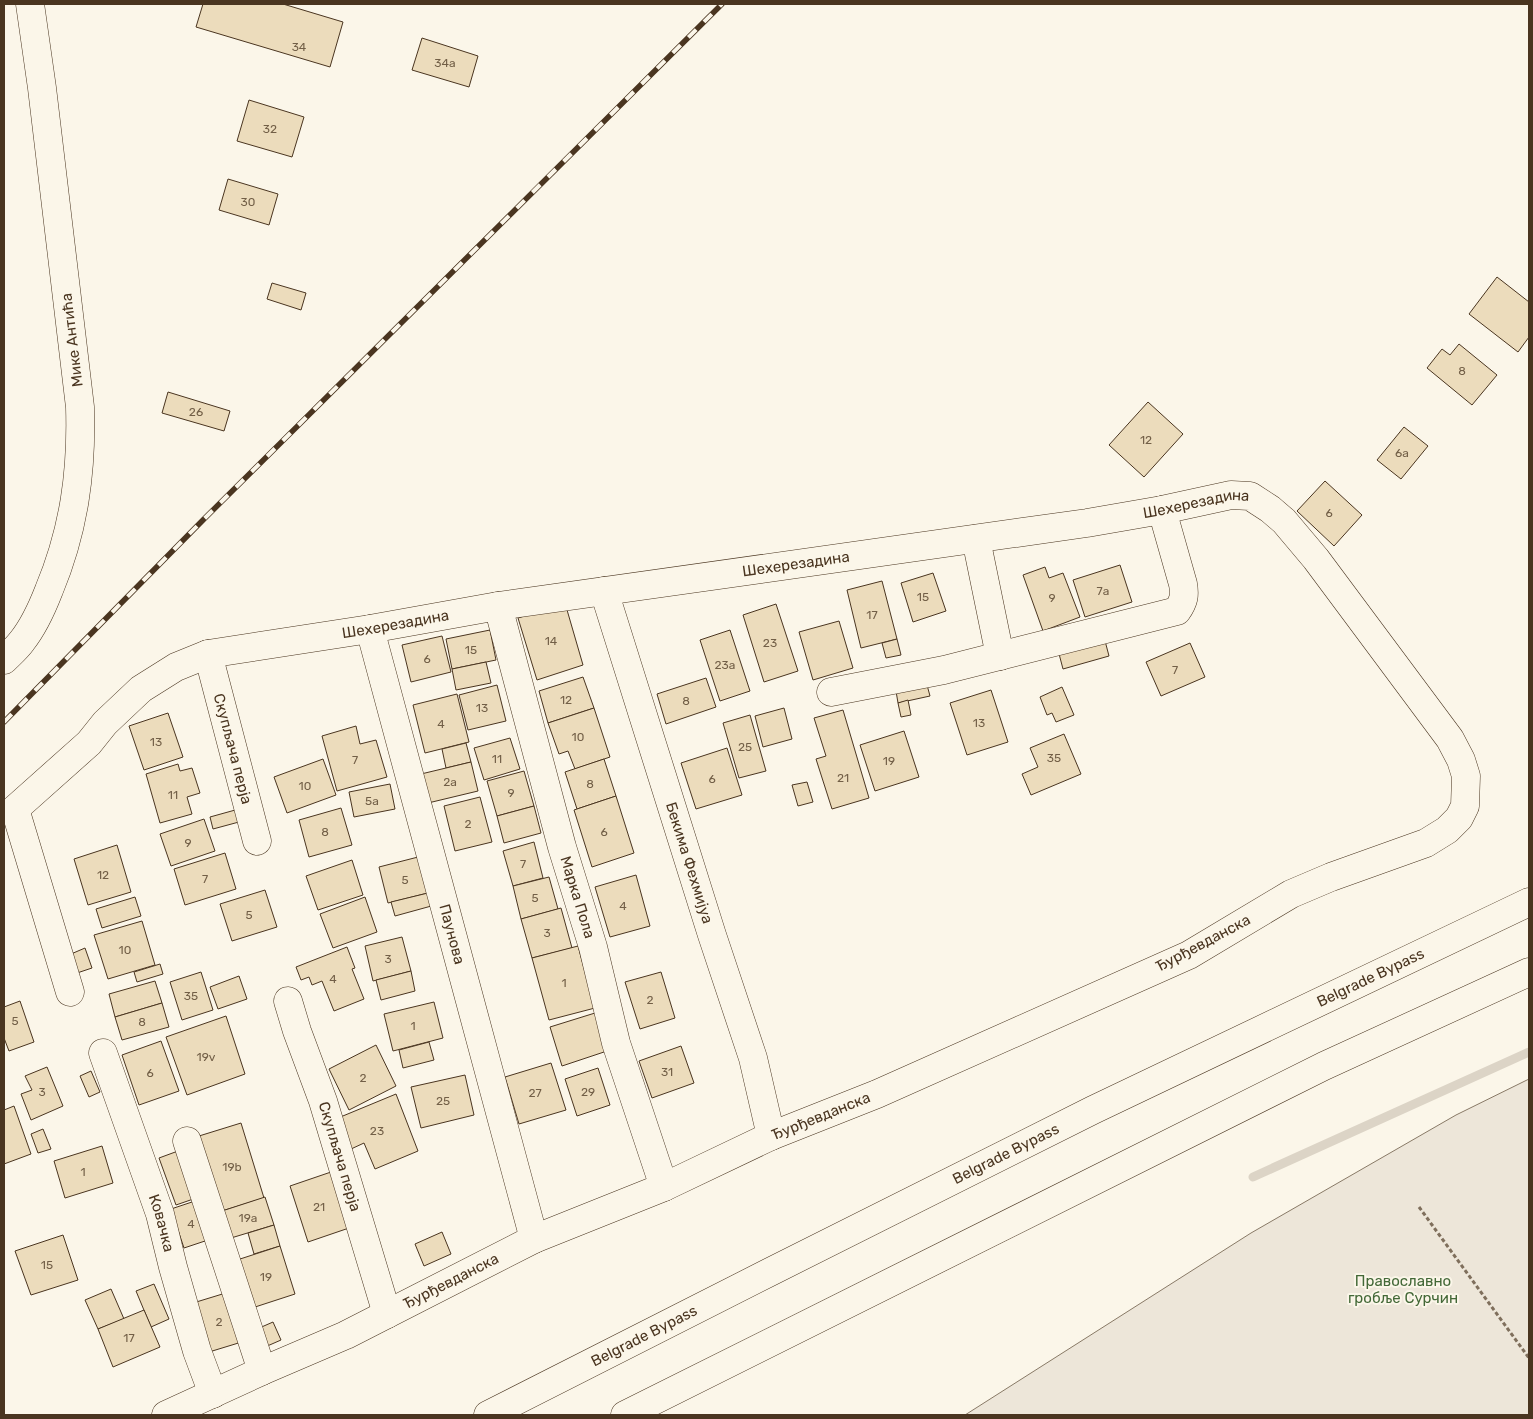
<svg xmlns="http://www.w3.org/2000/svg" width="1533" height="1419" font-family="Rubik,sans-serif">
<rect width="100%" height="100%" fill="#fbf6e9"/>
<!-- green -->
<path fill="#ede6d9" stroke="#887966" d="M1529,1079V1415H965L1251,1233L1456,1115Z"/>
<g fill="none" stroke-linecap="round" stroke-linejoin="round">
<!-- stream -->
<path stroke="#dcd4c6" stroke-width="9" d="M1253,1177L1529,1052"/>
</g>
<!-- building -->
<g fill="#ecdcbc" stroke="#4a3520">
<path d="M203,4H283L343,22L330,67L196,27Z"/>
<path d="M422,38L478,56L469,87L412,70Z"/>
<path d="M249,100L304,117L292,157L237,141Z"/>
<path d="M228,179L278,194L269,225L219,210Z"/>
<path d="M1497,277L1529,302V337L1518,352L1469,314Z"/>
<path d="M272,283L306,293L301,310L267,299Z"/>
<path d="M1459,344L1497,375L1472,405L1427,368L1442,349L1450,355Z"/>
<path d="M168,392L230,411L224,431L162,413Z"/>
<path d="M1148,402L1183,434L1144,477L1109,445Z"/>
<path d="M1404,427L1428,446L1401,479L1377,460Z"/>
<path d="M1325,481L1362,515L1334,546L1297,511Z"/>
<path d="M1120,565L1132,602L1085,617L1073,580Z"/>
<path d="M1045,567L1049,578L1063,573L1080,617L1043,631L1023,575Z"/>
<path d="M933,573L946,611L913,622L901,583Z"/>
<path d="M882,581L897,639L861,648L847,590Z"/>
<path d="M565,603L583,665L537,680L518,618Z"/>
<path d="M776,604L798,671L764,682L743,615Z"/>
<path d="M839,621L853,668L813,680L799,632Z"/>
<path d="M490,630L496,660L452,669L446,639Z"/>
<path d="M730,630L750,691L720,701L700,640Z"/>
<path d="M442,636L451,672L411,682L402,645Z"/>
<path d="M1104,637L1109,656L1063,669L1058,650Z"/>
<path d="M897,639L901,655L886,658L882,643Z"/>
<path d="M1190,643L1205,677L1161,696L1146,662Z"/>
<path d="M486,662L491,683L456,690L452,669Z"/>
<path d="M583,677L594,708L548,723L539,691Z"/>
<path d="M706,678L716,707L666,724L657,694Z"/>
<path d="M497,685L506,721L468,730L459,695Z"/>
<path d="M927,685L930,696L898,703L896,691Z"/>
<path d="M1062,687L1074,715L1056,722L1052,713L1047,715L1040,697Z"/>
<path d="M991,690L1008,742L967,755L950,703Z"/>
<path d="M457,694L469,742L425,753L413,705Z"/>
<path d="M908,700L911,715L901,717L898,703Z"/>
<path d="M594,708L610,757L575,769L568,751L559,754L548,723Z"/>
<path d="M784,708L792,739L763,747L755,716Z"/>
<path d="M843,710L869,798L832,809L816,759L826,756L814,718Z"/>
<path d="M168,713L183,757L144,770L129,726Z"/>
<path d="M750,715L766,771L739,778L723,723Z"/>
<path d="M356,726L360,744L376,740L387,777L337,791L322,736Z"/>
<path d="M904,731L919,777L875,791L860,745Z"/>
<path d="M1064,734L1081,774L1031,795L1022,774L1038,767L1030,748Z"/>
<path d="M510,738L520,769L484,780L474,748Z"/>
<path d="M466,743L471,762L446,768L442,749Z"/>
<path d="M727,748L742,795L696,809L681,763Z"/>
<path d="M323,759L336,795L287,813L274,777Z"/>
<path d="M604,759L616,796L577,809L565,772Z"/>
<path d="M471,762L478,791L428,803L421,774Z"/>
<path d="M178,764L180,771L192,768L200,793L187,797L192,814L160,823L146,774Z"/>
<path d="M524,771L534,806L497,816L487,781Z"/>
<path d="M807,782L813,802L798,806L792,785Z"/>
<path d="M390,784L395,809L354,817L349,792Z"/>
<path d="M616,796L634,853L592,867L574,810Z"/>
<path d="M480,797L492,842L455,851L444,806Z"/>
<path d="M534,806L541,833L504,843L497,816Z"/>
<path d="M246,807L250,819L213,829L210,817Z"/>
<path d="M341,808L352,845L309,857L299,820Z"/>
<path d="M204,819L215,851L171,866L160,834Z"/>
<path d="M534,842L543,878L513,886L503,851Z"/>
<path d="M117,845L131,892L88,905L74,859Z"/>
<path d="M225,853L236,889L185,905L174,869Z"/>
<path d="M422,856L432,892L388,903L379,867Z"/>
<path d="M352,860L363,895L318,910L306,876Z"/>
<path d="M636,875L650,926L610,937L595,887Z"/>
<path d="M549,877L558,909L521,919L513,886Z"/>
<path d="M265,890L277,927L232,941L220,904Z"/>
<path d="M432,892L435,905L395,916L391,902Z"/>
<path d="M135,897L141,916L102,928L96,909Z"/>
<path d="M365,897L377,932L333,948L320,914Z"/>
<path d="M561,908L572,948L532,958L521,919Z"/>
<path d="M142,921L155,965L108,979L94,935Z"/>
<path d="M402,937L411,971L373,981L365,946Z"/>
<path d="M578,946L595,1008L549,1020L532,958Z"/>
<path d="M347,947L355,968L352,969L364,999L334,1011L322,981L312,985L309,977L301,980L296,967Z"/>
<path d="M85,948L92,968L77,973L71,954Z"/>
<path d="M160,964L163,974L137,982L134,972Z"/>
<path d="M411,971L415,991L381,1000L376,980Z"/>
<path d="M201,972L213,1010L182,1020L170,982Z"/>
<path d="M661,972L675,1018L640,1029L625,982Z"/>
<path d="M239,976L247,999L218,1009L210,987Z"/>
<path d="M155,981L162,1003L115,1017L109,994Z"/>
<path d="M20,1001L34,1042L9,1051L4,1038V1007Z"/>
<path d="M434,1002L443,1038L393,1051L384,1014Z"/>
<path d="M162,1003L169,1027L122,1040L115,1017Z"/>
<path d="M595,1013L607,1051L562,1066L550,1027Z"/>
<path d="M226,1016L245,1074L187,1095L166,1037Z"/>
<path d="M161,1041L179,1091L139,1105L122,1055Z"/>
<path d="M429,1042L434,1060L403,1068L399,1050Z"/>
<path d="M376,1045L396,1086L349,1110L329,1069Z"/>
<path d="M681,1046L694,1083L652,1098L639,1061Z"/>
<path d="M551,1063L566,1110L519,1124L505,1077Z"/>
<path d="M47,1067L63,1106L31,1120L21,1094L32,1090L25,1076Z"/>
<path d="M598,1068L610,1105L577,1116L565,1079Z"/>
<path d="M91,1071L100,1092L89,1097L80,1076Z"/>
<path d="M465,1075L474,1115L421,1128L411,1087Z"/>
<path d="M396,1094L418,1151L375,1169L364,1143L351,1149L338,1118Z"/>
<path d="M14,1106L31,1154L4,1164V1110Z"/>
<path d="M241,1123L264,1198L222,1211L199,1136Z"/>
<path d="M43,1129L51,1149L38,1153L31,1134Z"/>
<path d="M102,1146L113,1183L65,1198L54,1161Z"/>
<path d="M178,1151L202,1196L176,1205L159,1158Z"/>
<path d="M331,1172L349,1228L308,1242L290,1186Z"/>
<path d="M265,1197L274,1225L231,1238L222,1211Z"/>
<path d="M198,1200L211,1239L184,1248L171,1209Z"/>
<path d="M274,1225L280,1246L254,1254L248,1233Z"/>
<path d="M442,1232L451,1254L424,1266L415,1244Z"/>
<path d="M63,1235L78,1280L31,1295L15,1251Z"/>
<path d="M280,1246L295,1294L252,1308L237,1260Z"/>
<path d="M154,1284L169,1319L151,1327L136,1291Z"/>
<path d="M111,1289L124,1319L98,1329L85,1300Z"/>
<path d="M229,1292L245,1341L209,1352L193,1303Z"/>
<path d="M144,1310L160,1347L113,1367L98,1329Z"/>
<path d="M273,1322L281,1340L265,1347L257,1329Z"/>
</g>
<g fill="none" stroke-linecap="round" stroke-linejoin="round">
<defs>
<g id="minor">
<path d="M976,539L1000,656"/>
<path id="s1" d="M604,591L712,935L753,1058L771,1136"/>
<path id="s2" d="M498,606L562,847L593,947L616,1043L664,1187"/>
<path id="s3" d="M370,629L534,1239"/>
<path id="s4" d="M208,654L257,841"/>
<path d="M4,660C10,654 17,648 22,641C34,626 42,608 49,590C74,530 82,472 80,407L42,88L30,4"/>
<path d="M831,692L944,670L1177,611C1184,601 1185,595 1183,584L1162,510"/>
<path id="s5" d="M70,992L15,809L89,743L105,723L141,689L176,667L208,654L370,629L498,606L1087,523L1162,510L1231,495L1250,496L1270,509L1284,521L1316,559L1450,739L1461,760L1466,776L1465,806L1459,818L1447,830L1426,843L1331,877L1291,894L1189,955L877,1094L771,1136L664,1187L534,1239L346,1335L262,1371L166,1415"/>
<path id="s6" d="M288,1001L297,1031L323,1101L387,1314"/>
<path id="s7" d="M103,1053L160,1214L173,1267L197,1351L213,1394"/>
<path d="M187,1141L262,1371"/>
</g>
<g id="highway">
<path id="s8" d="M488,1415L770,1272L1093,1110L1529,902"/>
<path d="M625,1415L1324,1066L1529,972"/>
</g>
</defs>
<!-- minor casing -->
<use href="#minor" stroke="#4a3520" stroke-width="29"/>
<!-- highway casing -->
<use href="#highway" stroke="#4a3520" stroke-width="29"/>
<!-- path -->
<path stroke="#7f6f5c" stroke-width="3" stroke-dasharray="4 2.5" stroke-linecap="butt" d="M1419,1207L1529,1358"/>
<!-- minor -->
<use href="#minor" stroke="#fbf6e9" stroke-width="28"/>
<!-- highway -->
<use href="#highway" stroke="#fbf6e9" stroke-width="28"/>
<defs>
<path id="rail" d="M4,722L204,519L722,4"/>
</defs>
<!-- rail casing -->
<use href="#rail" stroke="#4a3520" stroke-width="5.5"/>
<!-- rail -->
<use href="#rail" stroke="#fbf6e9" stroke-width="4" stroke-dasharray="11" stroke-linecap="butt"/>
</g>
<g text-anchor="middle" stroke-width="4" stroke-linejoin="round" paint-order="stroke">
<!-- number labels -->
<g font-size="12" fill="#725f47">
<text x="299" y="51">34</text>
<text x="445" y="67">34a</text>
<text x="270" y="133">32</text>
<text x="248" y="206">30</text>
<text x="1462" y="375">8</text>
<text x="196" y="416">26</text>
<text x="1146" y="444">12</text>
<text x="1402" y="457">6a</text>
<text x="1329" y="517">6</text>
<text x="1103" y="595">7a</text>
<text x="923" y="601">15</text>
<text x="1052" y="602">9</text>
<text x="872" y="619">17</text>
<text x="551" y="645">14</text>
<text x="770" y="647">23</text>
<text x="471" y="654">15</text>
<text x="427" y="663">6</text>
<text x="725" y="669">23a</text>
<text x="1175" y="674">7</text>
<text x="566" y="704">12</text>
<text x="686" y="705">8</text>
<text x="482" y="712">13</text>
<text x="979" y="727">13</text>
<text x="441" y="728">4</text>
<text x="578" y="741">10</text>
<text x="156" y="746">13</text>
<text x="745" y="751">25</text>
<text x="1054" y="762">35</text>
<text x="497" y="763">11</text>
<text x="355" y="764">7</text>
<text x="889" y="765">19</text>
<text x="843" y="782">21</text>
<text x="712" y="783">6</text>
<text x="450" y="786">2a</text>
<text x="590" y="788">8</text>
<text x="305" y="790">10</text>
<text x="511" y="797">9</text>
<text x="173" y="799">11</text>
<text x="372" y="805">5a</text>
<text x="468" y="828">2</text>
<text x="325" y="836">8</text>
<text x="604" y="836">6</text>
<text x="188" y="847">9</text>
<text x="523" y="868">7</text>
<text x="103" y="879">12</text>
<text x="205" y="883">7</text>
<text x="405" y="884">5</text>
<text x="535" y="902">5</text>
<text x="623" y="910">4</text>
<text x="249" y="919">5</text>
<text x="547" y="937">3</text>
<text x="125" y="954">10</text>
<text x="388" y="963">3</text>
<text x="333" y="983">4</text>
<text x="564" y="987">1</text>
<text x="191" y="1000">35</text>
<text x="650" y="1004">2</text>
<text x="15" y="1025">5</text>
<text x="142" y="1026">8</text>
<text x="413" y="1030">1</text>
<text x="206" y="1061">19v</text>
<text x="667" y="1076">31</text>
<text x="150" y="1077">6</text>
<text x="363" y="1082">2</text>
<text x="42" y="1096">3</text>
<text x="588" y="1096">29</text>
<text x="535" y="1097">27</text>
<text x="443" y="1105">25</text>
<text x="377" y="1135">23</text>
<text x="232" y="1171">19b</text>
<text x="83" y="1176">1</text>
<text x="319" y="1211">21</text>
<text x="248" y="1222">19a</text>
<text x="191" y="1228">4</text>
<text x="47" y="1269">15</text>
<text x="266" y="1281">19</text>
<text x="219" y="1326">2</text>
<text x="129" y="1342">17</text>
</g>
<!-- street labels -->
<g font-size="15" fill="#4a3520" stroke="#fbf6e9">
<text transform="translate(72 340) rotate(-97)" y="5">Мике Антића</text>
<text dy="5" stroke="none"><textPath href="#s5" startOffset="1441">Шехерезадина</textPath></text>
<text dy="5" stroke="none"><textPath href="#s5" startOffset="1036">Шехерезадина</textPath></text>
<text dy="5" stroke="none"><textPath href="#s5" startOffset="631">Шехерезадина</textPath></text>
<text dy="5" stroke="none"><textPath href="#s4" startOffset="98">Скупљача перја</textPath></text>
<text dy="5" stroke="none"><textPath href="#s1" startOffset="285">Бекима Фехмијуа</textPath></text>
<text dy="5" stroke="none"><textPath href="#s2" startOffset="302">Марка Пола</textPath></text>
<text dy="5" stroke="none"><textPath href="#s3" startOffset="316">Паунова</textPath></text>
<text transform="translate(1203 943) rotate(-28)" y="5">Ђурђевданска</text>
<text dy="5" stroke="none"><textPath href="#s8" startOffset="985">Belgrade Bypass</textPath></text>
<text transform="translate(821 1116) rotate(-22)" y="5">Ђурђевданска</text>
<text dy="5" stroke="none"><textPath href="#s8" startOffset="580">Belgrade Bypass</textPath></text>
<text dy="5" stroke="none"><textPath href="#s6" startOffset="164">Скупљача перја</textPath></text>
<text dy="5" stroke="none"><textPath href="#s7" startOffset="180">Ковачка</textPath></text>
<text transform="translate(451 1281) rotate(-27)" y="5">Ђурђевданска</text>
<text dy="5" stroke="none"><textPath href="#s8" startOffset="175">Belgrade Bypass</textPath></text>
</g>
<!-- park labels -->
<g font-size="15" fill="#436837" stroke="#fbf6e9">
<text x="1403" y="1286">Православно<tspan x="1403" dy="17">гробље Сурчин</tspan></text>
</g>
</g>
<!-- border -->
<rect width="1533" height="1419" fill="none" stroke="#4a3520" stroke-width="10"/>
</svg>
